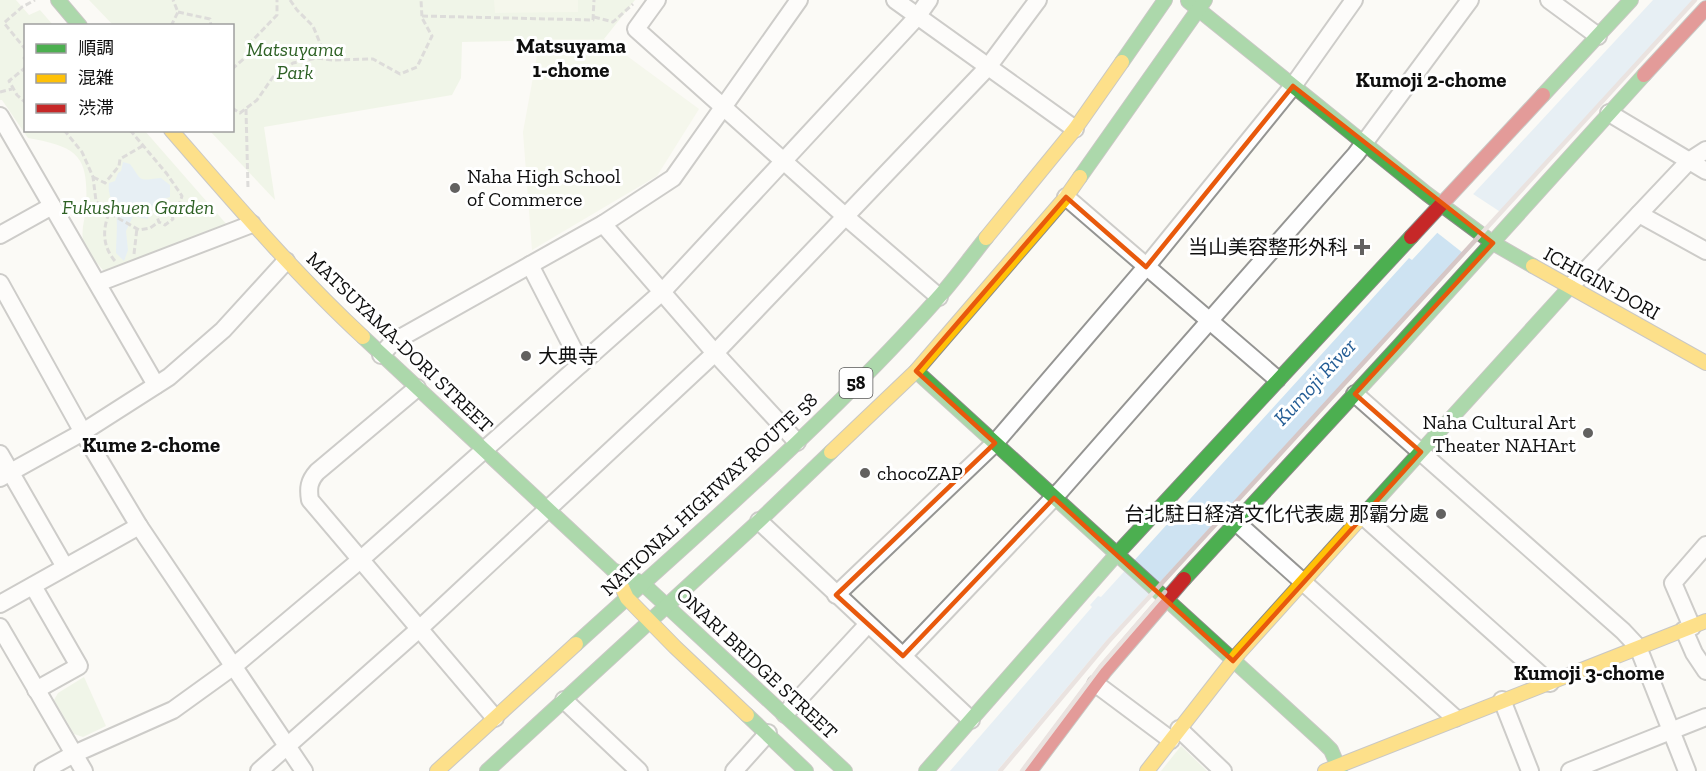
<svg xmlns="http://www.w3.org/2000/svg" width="1706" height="771" font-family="'Zilla Slab','Noto Sans JP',serif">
<rect width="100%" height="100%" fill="#fbfaf5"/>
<!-- green -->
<g fill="#e3efd7">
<path d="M0,0H16L29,15L40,10L53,25L26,26V130L145,131L228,226L125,270L104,271C96,262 87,253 83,240C81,230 85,218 86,208C89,155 78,147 28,138L2,100H0Z"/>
<path d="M89,0H635L604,39L462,42L461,78L452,95L264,127L275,200L210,131L232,130V26L113,25Z"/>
<path d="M84,677L106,726L83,737L74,734L54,700L58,693Z"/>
<path d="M1181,746L1207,771H1161Z"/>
</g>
<!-- pitch -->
<g fill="#edf3e0">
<path d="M494,0H578V12L495,13Z"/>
<path d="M540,39H604L699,109L657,176L532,250L523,132Z"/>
</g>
<!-- water -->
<g fill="#cee3f2">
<path d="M1653,0H1694L1106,641L997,771H950L1092,607L1090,605L1098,596L1101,597L1409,258L1412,260Z"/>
<path d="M123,162L130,164C143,181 136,181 161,178L170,185V197L161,200L148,210V219L133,216L126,231L128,250L124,261L116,253C116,240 118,225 116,212C114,202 107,195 109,183L115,181L118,173L121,171Z"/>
</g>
<!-- pier -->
<path fill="#fbfaf5" d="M1470,192L1502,213L1463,253L1435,231Z"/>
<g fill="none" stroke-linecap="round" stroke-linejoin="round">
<defs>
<g id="street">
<path d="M657,0L636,29L846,217L939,297"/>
<path d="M895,0L1075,129"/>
<path d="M1549,0L1598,36"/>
<path d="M1609,113L1706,171"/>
<path d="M0,116L156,385"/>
<path d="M1066,197L1277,379"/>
<path d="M1639,214L1706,251"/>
<path d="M603,224L715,353L797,442"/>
<path d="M0,235L52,206"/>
<path d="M530,265L581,364"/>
<path d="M0,283L85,436L139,526L304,771"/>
<path d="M98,283L252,224"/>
<path d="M1570,287L1689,161L1706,150"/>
<path d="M381,355L393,342L603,224L673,178L799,0"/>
<path d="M417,388L317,472C309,481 308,488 310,500L495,718"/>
<path d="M1355,394L1623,631L1638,647L1687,771"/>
<path d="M0,454L65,567"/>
<path d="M0,478L83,432L169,377L223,330L286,261"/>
<path d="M1364,517L1550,683"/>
<path d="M759,521L971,720"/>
<path d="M1236,522L1455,718"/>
<path d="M33,586L79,666L36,690"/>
<path d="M836,595L995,443L1146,267L1293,86L1354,0"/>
<path d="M0,604L139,526"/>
<path d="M0,627L84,771"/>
<path d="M1692,627L1673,583L1706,545"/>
<path d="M1684,630L1694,653L1706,671"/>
<path d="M903,656L1061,490L1356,154L1470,0"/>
<path d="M1096,684L1171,740"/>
<path d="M564,700L639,771"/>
<path d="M1502,700L1530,771"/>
<path d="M785,714L868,624"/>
<path d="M1179,729L1223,771"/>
<path d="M43,771L74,754L173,710L234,666L359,561L662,292L917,17L929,0"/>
<path d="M259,771L418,630L715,353L988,67L1038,0"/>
<path d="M734,771L768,733"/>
<path d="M1570,771L1706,717"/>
</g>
<g id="fast">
<path d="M58,0L80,26"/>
<path d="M1188,1L1427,194L1493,243L1533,266"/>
<path d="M1122,62L1165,0"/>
<path d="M1543,95L1631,0"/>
<path d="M1080,177L1205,0"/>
<path d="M363,337L613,570L642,583L845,771"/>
<path d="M916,371L1323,742L1331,750L1340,771"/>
<path d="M1367,511L1570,287"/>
<path d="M1184,579L1398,347L1644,75"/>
<path d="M576,644C699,532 827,423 938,298C955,279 970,258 986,238"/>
<path d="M747,715L806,771"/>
<path d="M487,771L759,521L831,452"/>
<path d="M926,771L1116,555L1411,237"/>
</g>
<g id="slow">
<path d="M171,130C233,201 294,273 363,337"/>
<path d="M986,238L1075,129L1122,62"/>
<path d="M1533,266L1706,363"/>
<path d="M831,452L916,371L1066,197L1080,177"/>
<path d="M620,583L627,598L675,647L747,715"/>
<path d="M437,771L576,644"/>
<path d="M1147,771L1239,653L1367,511"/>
<path d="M1325,771L1706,621"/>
</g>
<g id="jam">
<path d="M1644,75L1706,8"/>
<path d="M1411,237L1543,95"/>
<path d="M1030,771L1105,671L1184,579"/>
</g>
</defs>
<!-- street casing -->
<use href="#street" stroke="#959593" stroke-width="20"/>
<!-- fast casing -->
<use href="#fast" stroke="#8c8b89" stroke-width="16"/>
<!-- slow casing -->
<use href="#slow" stroke="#8c8b89" stroke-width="16"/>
<!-- jam casing -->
<use href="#jam" stroke="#8c8b89" stroke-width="16"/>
<!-- path -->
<g stroke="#b9b9b8" stroke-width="3" stroke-dasharray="6 3" stroke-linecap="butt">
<path d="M290,0L297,10L313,26L327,60"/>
<path d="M178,12L210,19L211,26"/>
<path d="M422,16L593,20L594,0"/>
<path d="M594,17L613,22L633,4"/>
<path d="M171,26L178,12L173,0"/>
<path d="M26,50L4,23L22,7L35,0"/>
<path d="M26,57L24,58L26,61"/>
<path d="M26,67L9,81L17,95L26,103"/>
<path d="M232,69L255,49L250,43L277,15V0"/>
<path d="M0,92L12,89"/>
<path d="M232,108L240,113L257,100L273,77L293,63L317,58L333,60L373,59L400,74L417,67L432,36L422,18L421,0"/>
<path d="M246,109L248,189"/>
<path d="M64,130L82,152L93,177L96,201L104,210L139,230L150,228L159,222"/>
<path d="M130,130L167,174L182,196L179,205L171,212L173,219L165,225L159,222L157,217L167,209L171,212"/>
<path d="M93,177L105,183L119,166L120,159L144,145"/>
<path d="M109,213C102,231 103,247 115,261"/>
<path d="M134,254L137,228"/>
</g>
<!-- street -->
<use href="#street" stroke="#fefefe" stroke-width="16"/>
<!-- fast -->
<use href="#fast" stroke="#4caf50" stroke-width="14"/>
<!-- slow -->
<use href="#slow" stroke="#ffc107" stroke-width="14"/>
<!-- jam -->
<use href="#jam" stroke="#c62828" stroke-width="14"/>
<!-- rail -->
<g stroke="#d6c7c6" stroke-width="4.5">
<path d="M1000,771L1108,642L1695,0"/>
<path d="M1022,771L1100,667L1165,592"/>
</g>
</g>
<!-- marked area -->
<path d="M0 0H1706V771H0ZM1293,86L1493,243L1355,394L1421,452L1233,661L1054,498L903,656L836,595L995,443L916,371L1066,197L1146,267Z" fill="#fbfaf5" fill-opacity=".55" fill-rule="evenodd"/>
<path fill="none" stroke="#e8590c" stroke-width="4.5" stroke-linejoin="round" d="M1293,86L1493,243L1355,394L1421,452L1233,661L1054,498L903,656L836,595L995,443L916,371L1066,197L1146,267Z"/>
<!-- markers -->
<g fill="#626160" stroke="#fff" stroke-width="2">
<circle cx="455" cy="188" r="6"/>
<path d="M1359 238h6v6h6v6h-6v6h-6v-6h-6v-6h6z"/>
<circle cx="526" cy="356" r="6"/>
<circle cx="1588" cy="433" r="6"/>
<circle cx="865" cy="473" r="6"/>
<circle cx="1441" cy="514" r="6"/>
</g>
<g text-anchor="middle" stroke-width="6" stroke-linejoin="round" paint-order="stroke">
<!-- shield labels -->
<rect fill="#fff" stroke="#575757" stroke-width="1.5" x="839.5" y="368" width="33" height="30" rx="4.5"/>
<g font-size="18" font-weight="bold" fill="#0f0f0f">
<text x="856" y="389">58</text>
</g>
<!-- park labels -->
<g font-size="20" font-style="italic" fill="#2e6125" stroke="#fff">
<text x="295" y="56">Matsuyama<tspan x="295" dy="23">Park</tspan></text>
<text x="138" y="214">Fukushuen Garden</text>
</g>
<!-- poi labels -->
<g font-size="20" fill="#0f0f0f" stroke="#fff" text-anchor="start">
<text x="467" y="183">Naha High School<tspan x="467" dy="23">of Commerce</tspan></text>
<text x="1348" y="254" text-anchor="end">当山美容整形外科</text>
<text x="538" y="363">大典寺</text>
<text x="1576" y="429" text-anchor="end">Naha Cultural Art<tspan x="1576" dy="23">Theater NAHArt</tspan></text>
<text x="877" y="480">chocoZAP</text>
<text x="1429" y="521" text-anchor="end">台北駐日経済文化代表處 那霸分處</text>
</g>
<!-- street labels -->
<g font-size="20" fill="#0f0f0f" stroke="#fff">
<text transform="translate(1602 283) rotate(29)" y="7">ICHIGIN-DORI</text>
<text transform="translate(400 342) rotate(44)" y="7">MATSUYAMA-DORI STREET</text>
<text transform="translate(709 494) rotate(-43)" y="7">NATIONAL HIGHWAY ROUTE 58</text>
<text transform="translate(757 663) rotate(43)" y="7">ONARI BRIDGE STREET</text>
</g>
<!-- neighbourhood labels -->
<g font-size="21" font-weight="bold" fill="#0f0f0f" stroke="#fff">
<text x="571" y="53">Matsuyama<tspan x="571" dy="24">1-chome</tspan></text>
<text x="1431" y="87">Kumoji 2-chome</text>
<text x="151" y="452">Kume 2-chome</text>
<text x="1589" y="680">Kumoji 3-chome</text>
</g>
<!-- water labels -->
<g font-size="21" font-style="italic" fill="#245d95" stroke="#fff">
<text transform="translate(1315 382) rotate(-47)" y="7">Kumoji River</text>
</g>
</g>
<!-- legend -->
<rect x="24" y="24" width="210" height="108" fill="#ffffff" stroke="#9f9f9f" stroke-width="1.5"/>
<rect x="36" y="44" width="30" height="9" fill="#4caf50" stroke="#9f9f9f" stroke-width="1.5"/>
<text x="78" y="54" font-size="18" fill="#0f0f0f">順調</text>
<rect x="36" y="74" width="30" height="9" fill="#ffc107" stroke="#9f9f9f" stroke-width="1.5"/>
<text x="78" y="84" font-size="18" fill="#0f0f0f">混雑</text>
<rect x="36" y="104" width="30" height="9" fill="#c62828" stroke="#9f9f9f" stroke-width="1.5"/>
<text x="78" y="114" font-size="18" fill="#0f0f0f">渋滞</text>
</svg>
